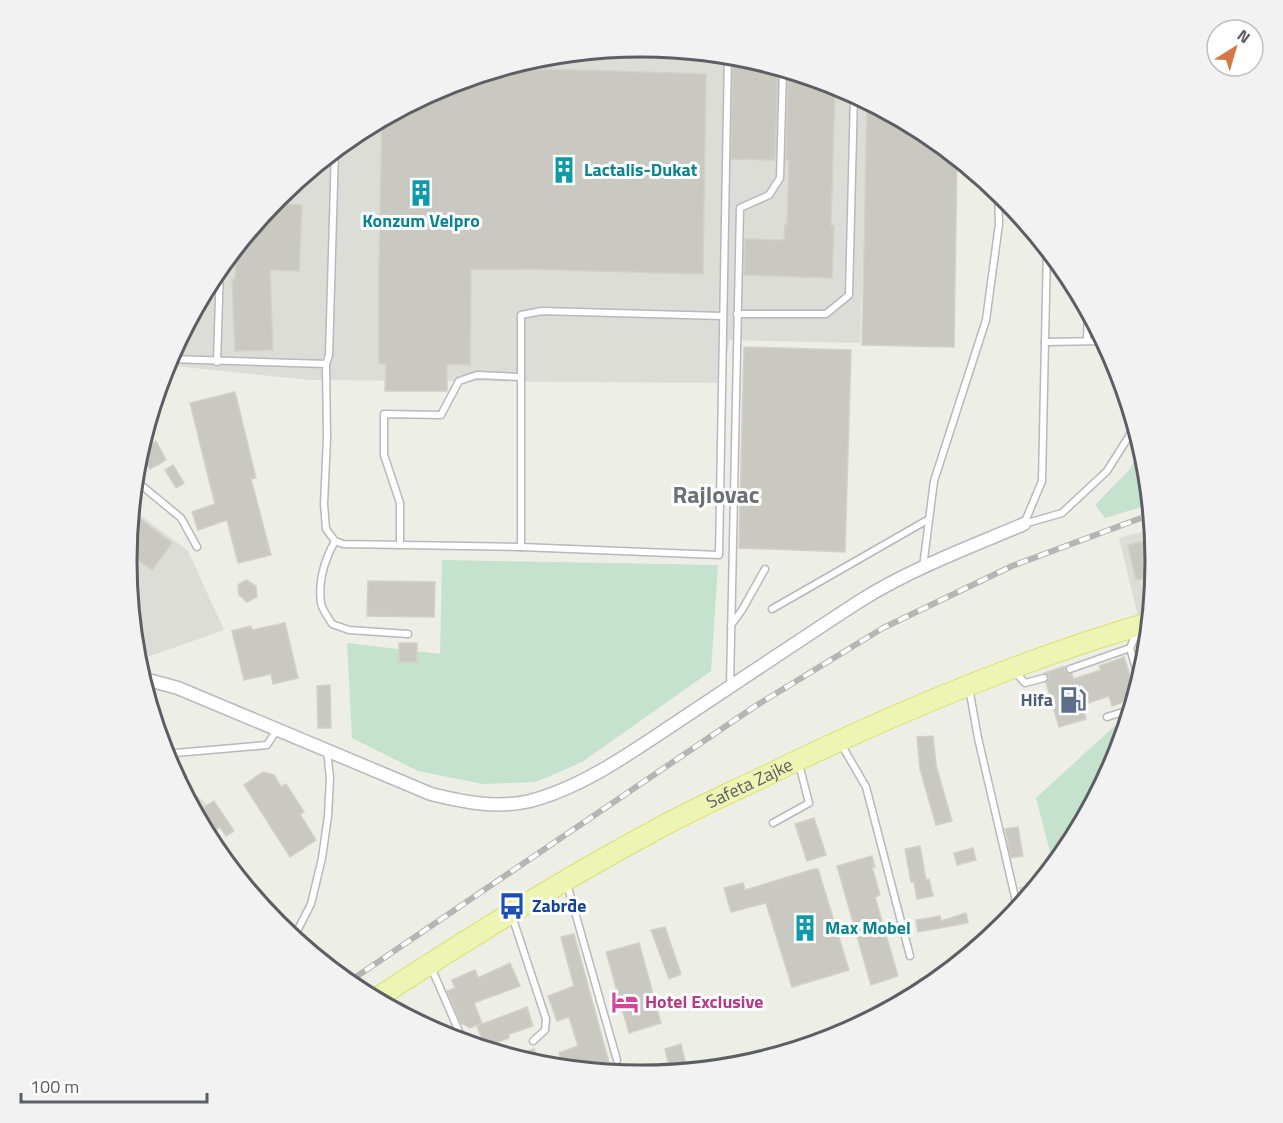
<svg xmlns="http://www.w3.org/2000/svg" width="1283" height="1123" font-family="'Titillium Web',sans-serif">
<rect width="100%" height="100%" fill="#edeee6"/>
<!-- industrial -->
<g fill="#ddddd8">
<path d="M642,47L742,56L839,86L868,101L860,343L729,340L723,383L309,380L165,365L213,275L278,197L356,133L445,86L541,56Z"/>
<path d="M132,509L188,551L224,630L136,661L127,561Z"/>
<path d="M1153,529L1156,562L1151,622L1140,625L1119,538Z"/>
<path d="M177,779L215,811L202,827Z"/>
</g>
<!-- green -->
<g fill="#c5e2ce">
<path d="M1142,445L1147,461L1151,504L1105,518L1095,505L1130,469Z"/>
<path d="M442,560L718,565L711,671L582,762L536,782L483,784L418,771L352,738L347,643L440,654Z"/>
<path d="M1132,710L1117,759L1070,848L1054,867L1036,798Z"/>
</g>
<!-- building -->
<g fill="#c9c9c2" stroke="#d2d1c5" stroke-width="1.5">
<path d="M733,56L778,67L775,160L731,159Z"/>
<path d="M504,68L706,74L703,274L521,269H471L470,365L447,364V391H385L386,364H379V267L382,119L445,86Z"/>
<path d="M788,70L835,85L831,226L834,225L832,278L744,275L745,239L784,240L785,224L787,225L789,160H786Z"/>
<path d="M867,101L928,133L957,157L954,347L862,345Z"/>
<path d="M272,204L302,205L299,271L270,270L273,350L235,351L232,279H235L236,248Z"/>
<path d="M744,347L851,350L845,552L739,548Z"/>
<path d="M235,392L256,478L251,479L271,555L238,563L227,520L198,530L192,512L215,504L190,403Z"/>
<path d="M156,441L166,460L150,469L139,451Z"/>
<path d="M173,465L184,483L176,488L165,470Z"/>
<path d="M131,512L172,543L152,570L127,552Z"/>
<path d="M1154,539L1156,562L1155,576L1136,580L1128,545Z"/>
<path d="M246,580L256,586L257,597L247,602L239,595L238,585Z"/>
<path d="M368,581L435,582L434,617L367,616Z"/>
<path d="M285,623L298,678L273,684L271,674L244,680L232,631L251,626L252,630Z"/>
<rect x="399" y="643" width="18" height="19"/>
<path d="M1124,657L1135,691L1129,700L1112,706L1109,696L1082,705L1086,719L1059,727L1046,683L1049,680V676L1044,673L1066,666L1065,671L1072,674L1073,679L1101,670L1099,666Z"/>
<path d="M330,685L331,728H318L317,686Z"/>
<path d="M933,736L936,765L952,821L936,825L920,769L917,737Z"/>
<path d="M263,772L274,775L281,787L286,784L304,812L300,814L316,840L290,857L244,785Z"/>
<path d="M214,801L234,831L226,836L220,827L207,836L195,813Z"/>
<path d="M814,818L826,855L807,861L795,824Z"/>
<path d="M1018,827L1023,856L1011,858L1005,829Z"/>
<path d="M920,846L926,880L929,879L933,896L917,899L914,882H911L905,849Z"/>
<path d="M973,848L976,860L957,865L954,853Z"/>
<path d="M872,856L875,867H872L880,895L875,897L898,976L871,985L837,866Z"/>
<path d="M814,869H818L849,970L792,987L766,903L731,912L724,888L743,883L745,890Z"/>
<path d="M1041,883L1031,895L1024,903L1020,888Z"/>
<path d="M966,913L968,923L918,932L916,920L940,916L941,921Z"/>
<path d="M665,927L681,974L669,979L651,930Z"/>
<path d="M574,934L612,1074L597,1072L594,1061L569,1069H564L559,1053L578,1046L569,1017L557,1021L548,996L574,986L561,937Z"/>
<path d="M639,943L661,1023L629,1033L606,952Z"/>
<path d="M510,963L520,986L474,1003L482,1023L470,1028L461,1023L447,991L455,988L452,980L475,970L478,978Z"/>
<path d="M527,1007L533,1026L509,1034V1038L485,1047L477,1026Z"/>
<path d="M681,1044L686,1065L670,1069L665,1049Z"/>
<path d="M534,1049L539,1066L508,1057Z"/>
</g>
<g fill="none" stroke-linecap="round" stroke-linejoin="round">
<defs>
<g id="lane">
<path d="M335,150L329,355L326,364L327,438L324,504L326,529L335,541L343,544L521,547L719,555L728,55"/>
<path d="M737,314H826L849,295L854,94"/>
<path d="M1087,341L1088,309"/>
<path d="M1045,342L1105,341"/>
<path d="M169,359L326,364"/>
<path d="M217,362L220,267"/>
<path d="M135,480L181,518L197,547"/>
<path d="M1024,524L1042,481L1047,248"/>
<path d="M1024,524L1062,513L1107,471L1136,425"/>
<path d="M335,541C325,559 318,581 321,603C322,610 329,618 332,624L349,630L408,634"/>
<path d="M400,545V503L384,455V414L441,415L459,381L477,375L521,377"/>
<path d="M521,547V315L542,311L722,316"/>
<path d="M923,567L934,481L986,320L999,224L998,191"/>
<path d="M772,609L929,519"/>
<path d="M731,625L742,610L765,569"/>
<path d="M1130,648L1140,683"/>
<path d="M1070,669L1130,648L1138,630"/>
<path d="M1015,672L1025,683L1044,678"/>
<path d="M730,686L740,208L769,195L780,178L783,69"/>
<path d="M969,688L978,738L1018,910"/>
<path d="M1107,717L1132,709"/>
<path d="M841,744L866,787L910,956"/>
<path d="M164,754L267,745L277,730"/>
<path d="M773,823L809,803L799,764"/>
<path d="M567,884L617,1060"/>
<path d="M512,916L546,1019L545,1030L533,1041"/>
<path d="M293,939L311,904L322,858L328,816L330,778L327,750"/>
<path d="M431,967L464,1043"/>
</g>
<path id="street" d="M141,678L178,688L431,794C463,802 497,809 530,801C582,788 633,751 677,722C739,681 801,639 863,599C913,568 970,547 1024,524"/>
<g id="primary">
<path id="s1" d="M374,1000C464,941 555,884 650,833C694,808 742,788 788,765C905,709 1026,658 1151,622"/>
</g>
</defs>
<!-- lane casing -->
<use href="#lane" stroke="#b8b8be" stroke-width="9"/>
<!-- street casing -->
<use href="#street" stroke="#b8b8be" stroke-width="15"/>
<!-- primary casing -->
<use href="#primary" stroke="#dfdf6d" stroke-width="22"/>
<!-- lane -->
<use href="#lane" stroke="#fff" stroke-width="6"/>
<!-- street -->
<use href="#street" stroke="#fff" stroke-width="12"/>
<!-- primary -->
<use href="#primary" stroke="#edf5b4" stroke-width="20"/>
<defs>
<path id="rail" d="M347,983L754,707L883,628L1012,566L1152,514"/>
</defs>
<!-- rail casing -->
<use href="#rail" stroke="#b5b5b6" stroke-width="6"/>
<!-- rail -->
<use href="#rail" stroke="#fff" stroke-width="4" stroke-dasharray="11" stroke-linecap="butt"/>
</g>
<!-- icons -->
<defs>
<symbol id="building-bare" viewBox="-9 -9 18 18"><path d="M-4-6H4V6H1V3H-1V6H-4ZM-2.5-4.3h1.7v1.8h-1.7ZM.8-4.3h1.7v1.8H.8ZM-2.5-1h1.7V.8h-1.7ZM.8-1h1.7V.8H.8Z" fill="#0f9aa8" stroke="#fff" stroke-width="2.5" paint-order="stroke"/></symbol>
<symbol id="fuel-bare" viewBox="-9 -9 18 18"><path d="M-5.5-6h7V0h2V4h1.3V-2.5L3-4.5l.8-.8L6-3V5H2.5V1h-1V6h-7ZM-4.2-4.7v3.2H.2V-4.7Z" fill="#5c6f8a" stroke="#fff" stroke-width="2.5" paint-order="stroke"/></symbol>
<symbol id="bus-bare" viewBox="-9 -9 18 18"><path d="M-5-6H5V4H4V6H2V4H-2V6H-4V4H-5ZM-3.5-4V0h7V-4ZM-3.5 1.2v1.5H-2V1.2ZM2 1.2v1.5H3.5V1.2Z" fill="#1a4fb4" stroke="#fff" stroke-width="2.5" paint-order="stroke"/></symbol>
<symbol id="hotel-bare" viewBox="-9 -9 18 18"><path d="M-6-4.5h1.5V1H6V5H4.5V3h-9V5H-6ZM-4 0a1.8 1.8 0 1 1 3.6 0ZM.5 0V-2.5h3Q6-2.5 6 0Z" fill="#d1479c" stroke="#fff" stroke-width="2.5" paint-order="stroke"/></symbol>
</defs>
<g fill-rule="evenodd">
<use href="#building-bare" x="545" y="151" width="38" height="38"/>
<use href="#building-bare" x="402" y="174" width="38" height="38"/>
<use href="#fuel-bare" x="1054" y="681" width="38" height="38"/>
<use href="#bus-bare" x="493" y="887" width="38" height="38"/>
<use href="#building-bare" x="786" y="909" width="38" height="38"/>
<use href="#hotel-bare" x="606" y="983" width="38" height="38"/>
</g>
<g text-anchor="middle" stroke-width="6" stroke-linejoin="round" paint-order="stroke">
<!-- culture labels -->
<g font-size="18" font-weight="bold" fill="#0d838f" stroke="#fff" text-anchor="start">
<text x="584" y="176">Lactalis-Dukat</text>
<text x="421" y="227" text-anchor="middle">Konzum Velpro</text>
<text x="825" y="934">Max Mobel</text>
</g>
<!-- service labels -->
<g font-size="18" font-weight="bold" fill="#4e5e75" stroke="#fff" text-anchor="end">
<text x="1053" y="706">Hifa</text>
</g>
<!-- street labels -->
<g font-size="18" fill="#5d5e64" stroke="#fff">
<text dy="6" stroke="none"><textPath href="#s1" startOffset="434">Safeta Zajke</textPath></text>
</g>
<!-- transit labels -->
<g font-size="18" font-weight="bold" fill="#164399" stroke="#fff" text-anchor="start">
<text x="532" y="912">Zabrđe</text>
</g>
<!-- hotel labels -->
<g font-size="18" font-weight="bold" fill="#b23c85" stroke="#fff" text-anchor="start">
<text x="645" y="1008">Hotel Exclusive</text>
</g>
<!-- district labels -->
<g font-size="24" font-weight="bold" fill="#6e7076" stroke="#fff">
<text x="716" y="503">Rajlovac</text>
</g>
</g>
<!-- crop -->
<path d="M0 0H1283V1123H0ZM137 561a504 504 0 1 1 1008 0a504 504 0 1 1-1008 0Z" fill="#f2f2f3" fill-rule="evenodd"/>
<path fill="none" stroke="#5d5e64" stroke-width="3" d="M137 561a504 504 0 1 1 1008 0a504 504 0 1 1-1008 0Z"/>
<!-- north arrow -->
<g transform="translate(1235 48) rotate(37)"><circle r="28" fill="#ffffff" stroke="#bebfc1" stroke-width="1.5"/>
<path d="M0-4.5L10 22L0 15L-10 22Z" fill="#d37947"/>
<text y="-9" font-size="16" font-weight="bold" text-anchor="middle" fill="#5d5e64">N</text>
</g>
<!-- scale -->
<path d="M21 1093v9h186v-9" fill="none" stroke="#5d5e64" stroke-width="3"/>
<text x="30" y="1093" font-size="18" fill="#5d5e64" stroke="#ffffff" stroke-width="4.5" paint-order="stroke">100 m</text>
</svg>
